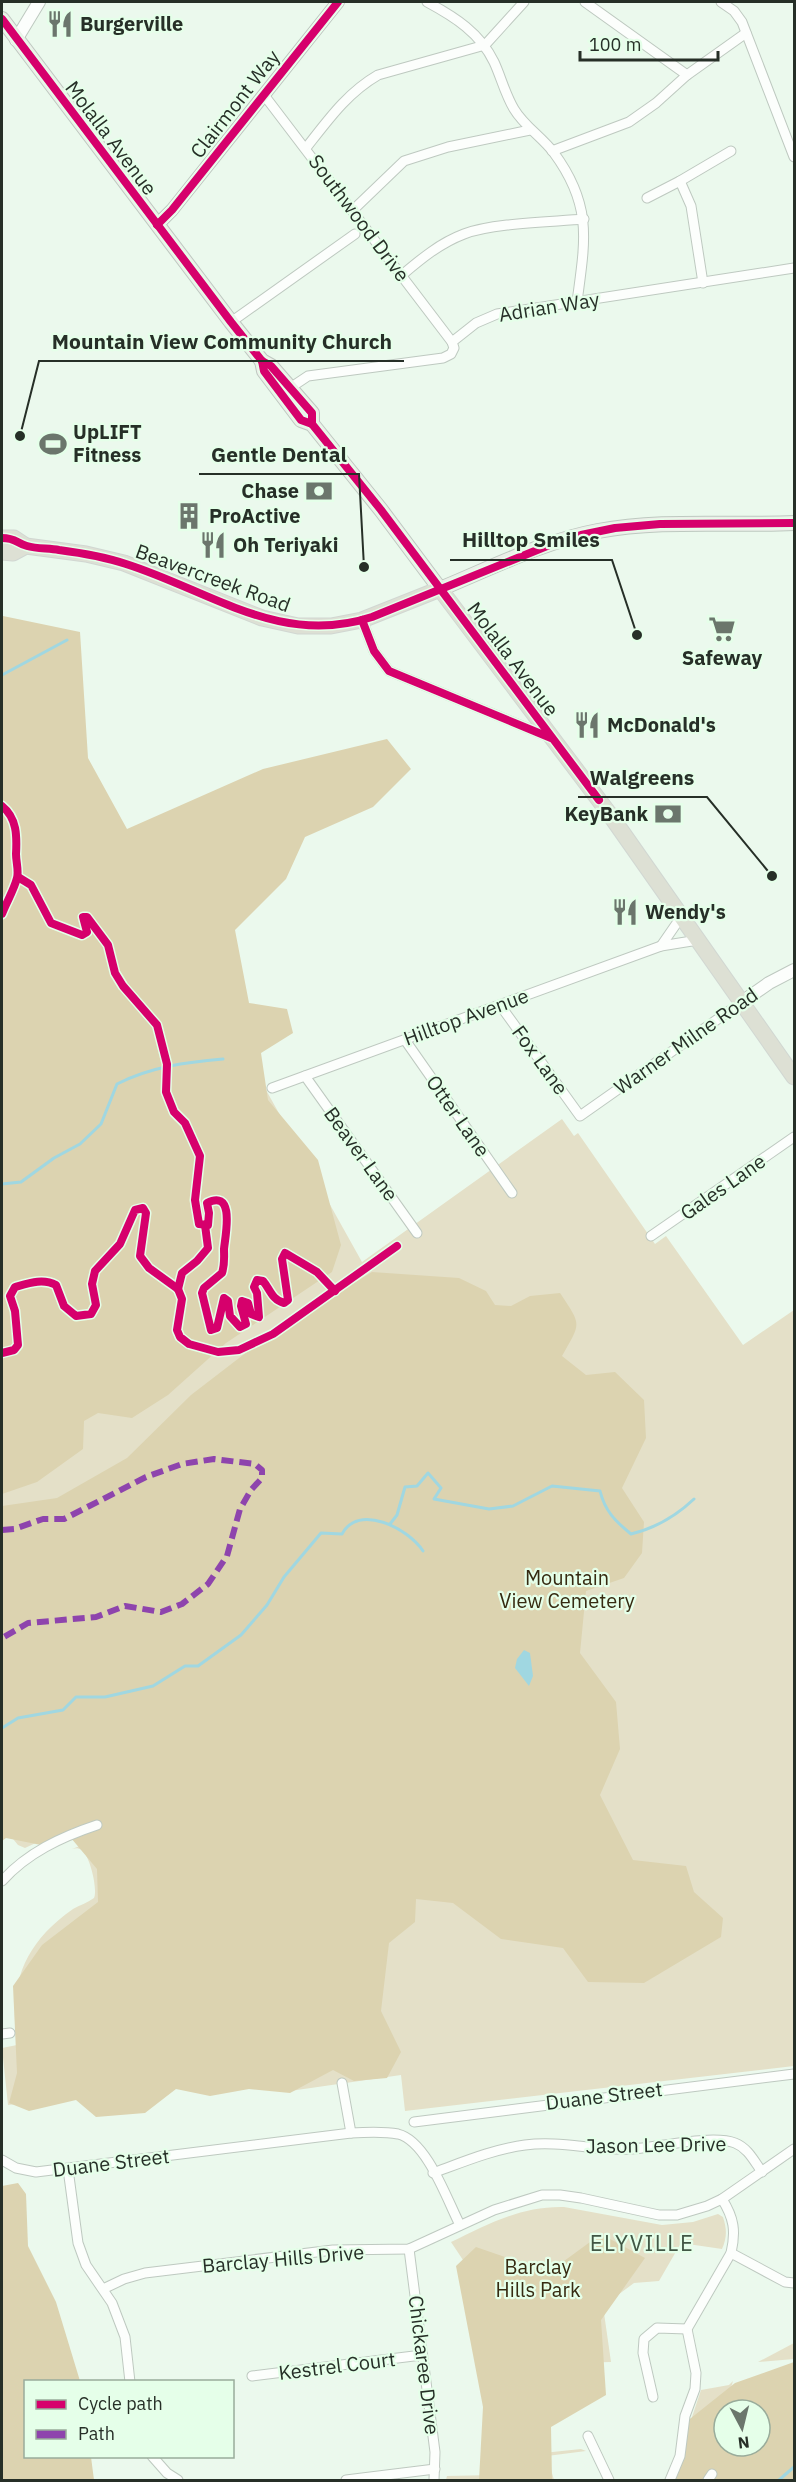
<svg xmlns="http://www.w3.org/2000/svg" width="796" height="2482" font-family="'IBM Plex Sans',sans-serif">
<rect width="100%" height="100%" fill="#ebf9ed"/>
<!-- green -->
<g fill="#e4e0c8">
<path d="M2,646L242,1047L362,1262L562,1119L574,1136L578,1133L655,1244L666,1236L743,1345L794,1310V2066L405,2111L401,2075L283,2092L219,2079L8,2105L2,2048L17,2045C9,1985 22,1945 73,1909C80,1905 87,1903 94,1898C98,1890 90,1856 82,1850C78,1848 76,1848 72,1849L101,1838L42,1840L25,1848L18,1845L9,1834L2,1839Z"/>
<path d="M564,2207L662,2225L693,2222L718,2214L723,2217C727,2229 727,2238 722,2249L681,2243L659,2281L634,2283L603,2306L611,2362L572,2363L544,2413L543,2453L581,2449L586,2451L547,2456L554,2480H446L447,2476L494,2475L467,2266L451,2242C488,2224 521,2206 564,2207Z"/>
<path d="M794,2343V2359L758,2362Z"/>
<path d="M733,2381L713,2447L675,2480L687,2432L701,2390L729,2385Z"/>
</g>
<!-- forest -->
<g fill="#dcd3b0" fill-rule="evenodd">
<path d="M3,616L80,632L88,758L127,829L263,769L387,739L411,769L373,807L305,837L286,879L235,930L249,1003L287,1009L293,1033L261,1053L268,1100L318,1160L341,1245L332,1272L226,1343L168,1395L132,1418L98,1413L84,1421L83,1449L37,1482L2,1494V619Z"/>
<path d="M372,1272L459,1278L486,1291L495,1305L511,1306L530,1296L560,1293C582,1326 581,1322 562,1356L586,1375L615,1372L644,1400L646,1438L622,1488L644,1522L642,1553L624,1578L586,1591L580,1653L616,1702L620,1749L600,1795L633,1860L686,1866L694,1892L723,1918L721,1937L644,1983L588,1982L563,1948L501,1939L453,1903L416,1899L415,1922L389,1943L381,2011L401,2052L387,2078L354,2081L333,2070L290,2093L249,2089L210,2096L176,2089L145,2113L96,2117L76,2100L29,2111L9,2103L17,2073L13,1986L42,1945L98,1902L97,1869L71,1838L46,1846L6,1838L2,1841V1506L57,1498L127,1458L191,1395L269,1335Z"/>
<path d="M18,2183L26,2194L28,2246L56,2302L80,2381L26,2382V2456L91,2457L94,2480H2V2186Z"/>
<path d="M601,2234L645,2258L601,2320L606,2395L551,2427L552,2480H479L483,2407L456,2266L476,2247L549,2272Z"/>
<path d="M794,2362V2480H672L681,2426L735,2383ZM724,2410H760V2446H724Z"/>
</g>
<!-- water -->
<path fill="#a0d7e1" d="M524,1650L530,1653L533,1676L529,1686L515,1668L517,1659Z"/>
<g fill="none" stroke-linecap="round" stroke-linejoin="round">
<!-- stream -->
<g stroke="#a0d7e1" stroke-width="3">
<path d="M2,675L67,640"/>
<path d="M2,1184L21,1182L54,1158L80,1144L101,1124L117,1084C150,1067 187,1062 223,1059"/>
<path d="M390,1524L397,1515L405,1487L417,1486L428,1473L441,1488L434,1499L489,1509L513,1506L552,1486L600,1491C605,1511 615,1521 631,1534C656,1528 676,1516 694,1499"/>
<path d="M2,1728L18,1718L63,1710L76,1697H105L153,1686L185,1666H198L241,1635L267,1605L284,1577L321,1533L342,1534C358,1503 408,1528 423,1551"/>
<path d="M779,2480L794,2467"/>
</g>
<defs>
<g id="minor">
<path d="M427,2C455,17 480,33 494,62C501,77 505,94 514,109C524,126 542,137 554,153C593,206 585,241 577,302"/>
<path d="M585,2L687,75"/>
<path d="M721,2L734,11L742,22L794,157"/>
<path d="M264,95L452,342"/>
<path d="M306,148C328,120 347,93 378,75L485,45L524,2"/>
<path d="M552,151L629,122L656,103L687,75L746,33"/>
<path d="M680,181L731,151"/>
<path d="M647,198L680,181L691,206L703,283"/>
<path d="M353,210L404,161L448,147L530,130"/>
<path d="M402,275C421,259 440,243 464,234C493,223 551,222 584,219"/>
<path d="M231,322L355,234"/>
<path d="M290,388L308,376L443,358L451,354L454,348L452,342L476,323L497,314L794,268"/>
<path d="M362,620L374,651L389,671L549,737"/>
<path d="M661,946L681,917"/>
<path d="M500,1005L580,1116L742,1002"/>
<path d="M405,1040L512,1193"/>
<path d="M305,1076L417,1233"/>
<path d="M272,1088L661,946L698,940"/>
<path d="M651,1236L794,1137"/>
<path d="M2,1881C27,1853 61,1837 97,1825"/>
<path d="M2,2034L10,2033"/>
<path d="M342,2083L351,2133"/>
<path d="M414,2122L794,2074"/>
<path d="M2,2160L16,2168L36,2172L351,2133C367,2132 383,2131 398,2134C427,2141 447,2200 460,2225"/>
<path d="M68,2169L78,2243L86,2265L112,2303L125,2337L130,2382"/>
<path d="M433,2173C463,2162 494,2149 525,2145C560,2140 595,2151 630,2149C656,2148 712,2134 735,2143C748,2148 754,2161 762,2172"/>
<path d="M409,2249L435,2452L434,2480"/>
<path d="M731,2253L785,2282L794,2283"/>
<path d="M103,2289L124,2279L145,2273L333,2250L409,2249L494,2210L542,2195H560L581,2198L659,2215H677L707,2206L722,2199L794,2149"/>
<path d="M252,2376L422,2355"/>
<path d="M653,2397L643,2353L644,2339L657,2328L687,2329"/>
<path d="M588,2436L609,2480"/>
<path d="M152,2456L167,2473L178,2480"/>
<path d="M346,2480L435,2469"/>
<path d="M670,2480L680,2456L685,2416L695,2389L696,2373L687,2329L731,2253C736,2231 734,2218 722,2199"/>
<path d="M708,2480L712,2474"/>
</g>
<g id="tertiary">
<path d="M16,40L39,2"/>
<path d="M157,225L172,210L338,2"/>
<path d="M742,1002L769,983L794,970"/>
</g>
<g id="secondary">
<path d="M2,19L231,322L262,361L271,366L312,413V424"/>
<path d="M262,361L264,371L301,420L312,424L381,510L440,589C491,568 544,541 598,531C663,519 729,526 794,523"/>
</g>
<g id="primary">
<path d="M2,538H14L26,546L86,554L124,563L262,618L298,626H331L362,620L440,589L608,812L794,1077"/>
<path d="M2,552L13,553L26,546"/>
</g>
</defs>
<!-- minor casing -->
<use href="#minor" stroke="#bec9c0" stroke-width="11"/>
<!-- tertiary casing -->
<use href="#tertiary" stroke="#bec9c0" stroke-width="14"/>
<!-- secondary casing -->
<use href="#secondary" stroke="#bec9c0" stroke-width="16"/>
<!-- primary casing -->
<use href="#primary" stroke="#d1d7d2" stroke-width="17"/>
<!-- minor -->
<use href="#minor" stroke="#fcfefc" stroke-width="9"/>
<!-- tertiary -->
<use href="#tertiary" stroke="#fcfefc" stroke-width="12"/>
<!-- secondary -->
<use href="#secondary" stroke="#ecefe9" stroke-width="14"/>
<!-- primary -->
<use href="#primary" stroke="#dde0d4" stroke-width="15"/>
<!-- quiet -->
<path stroke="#8e44ad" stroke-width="6" stroke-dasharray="12 6" stroke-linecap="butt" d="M2,1530L14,1529L43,1519H64L146,1477L182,1464L214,1459L255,1464L262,1470V1478L251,1490L240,1509L227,1556L208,1584L182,1604L161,1612L125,1606L96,1617L28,1623L2,1638"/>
<defs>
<g id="cycleway">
<path d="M2,19L231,322L262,361L271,366L312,413V424"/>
<path d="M157,225L172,210L338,2"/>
<path d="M262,361L264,371L301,420L312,424L381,510L599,800"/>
<path d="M2,538C16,538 16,543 27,546C37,549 49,548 59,550C82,553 105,557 126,564C211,591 280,647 372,617L552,544L581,535L615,528L660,524L794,523"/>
<path d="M362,620L374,651L389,671L551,738"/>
<path d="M2,806C17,818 17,836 16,854C16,862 19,871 17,878C14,890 6,903 2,914"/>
<path d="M18,877L31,885L51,923L82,935L87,932L83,917H87L108,945L115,973L123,986L157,1025L167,1064L166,1092L174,1112L185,1123L200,1156L195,1200L199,1224L208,1225L209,1213L207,1203C236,1188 225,1237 224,1249C224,1257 225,1264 222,1273L204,1288L202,1293L211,1330L217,1328L224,1298L228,1301L230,1316L240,1327L246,1324L241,1306L242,1301L248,1303L251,1314L259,1317L257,1293L254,1287L257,1280L263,1281C270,1289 272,1300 284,1303L288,1300L282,1259L285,1253L317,1272L335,1291"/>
<path d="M178,1289L182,1273L197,1261L208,1248L205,1225"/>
<path d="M2,1353L14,1350L18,1345L15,1311L10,1296L15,1287C29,1283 43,1278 56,1285L64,1306L76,1316L91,1314L96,1305L92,1284L95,1271L120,1244L135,1210L143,1208L146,1213L140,1256L149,1268L178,1289L182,1299L177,1330L180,1337L189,1344L218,1352L239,1350L273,1334L397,1246"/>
</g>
</defs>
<!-- cycleway casing -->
<use href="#cycleway" stroke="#e5ffe9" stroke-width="11"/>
<!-- cycleway -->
<use href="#cycleway" stroke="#d6006c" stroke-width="8"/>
</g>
<!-- icons -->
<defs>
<symbol id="restaurant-bare" viewBox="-9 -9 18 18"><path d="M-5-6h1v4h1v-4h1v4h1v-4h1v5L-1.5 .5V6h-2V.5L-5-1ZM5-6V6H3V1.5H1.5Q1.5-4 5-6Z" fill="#6b766c" stroke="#e5ffe9" stroke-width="2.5" paint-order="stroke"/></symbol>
<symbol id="stadium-bare" viewBox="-9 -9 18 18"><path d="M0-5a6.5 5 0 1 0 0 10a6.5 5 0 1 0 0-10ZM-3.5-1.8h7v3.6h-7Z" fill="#6b766c" stroke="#e5ffe9" stroke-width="2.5" paint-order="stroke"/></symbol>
<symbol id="bank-bare" viewBox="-9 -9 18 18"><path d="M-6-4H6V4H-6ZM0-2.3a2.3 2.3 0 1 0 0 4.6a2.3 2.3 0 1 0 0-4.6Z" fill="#6b766c" stroke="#e5ffe9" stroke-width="2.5" paint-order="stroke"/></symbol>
<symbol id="building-bare" viewBox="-9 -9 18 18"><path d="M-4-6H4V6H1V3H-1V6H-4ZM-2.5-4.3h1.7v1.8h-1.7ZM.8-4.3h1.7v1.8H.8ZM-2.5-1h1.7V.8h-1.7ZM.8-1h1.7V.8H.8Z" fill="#6b766c" stroke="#e5ffe9" stroke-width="2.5" paint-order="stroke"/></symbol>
<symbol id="supermarket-bare" viewBox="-9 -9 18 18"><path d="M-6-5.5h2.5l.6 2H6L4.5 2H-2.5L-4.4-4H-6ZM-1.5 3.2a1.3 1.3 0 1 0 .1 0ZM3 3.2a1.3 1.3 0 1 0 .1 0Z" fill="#6b766c" stroke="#e5ffe9" stroke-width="2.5" paint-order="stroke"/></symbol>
</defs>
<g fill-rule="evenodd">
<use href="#restaurant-bare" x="41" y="5" width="38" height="38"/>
<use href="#stadium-bare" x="34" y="425" width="38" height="38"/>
<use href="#bank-bare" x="300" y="472" width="38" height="38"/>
<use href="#building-bare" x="170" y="497" width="38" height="38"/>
<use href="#restaurant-bare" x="194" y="526" width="38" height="38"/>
<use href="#supermarket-bare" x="703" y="610" width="38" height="38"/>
<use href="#restaurant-bare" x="568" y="706" width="38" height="38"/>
<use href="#bank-bare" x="649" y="795" width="38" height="38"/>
<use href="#restaurant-bare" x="606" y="893" width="38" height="38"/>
</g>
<g text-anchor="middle" stroke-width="4.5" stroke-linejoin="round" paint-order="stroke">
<!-- poi labels -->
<g font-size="20" font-weight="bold" fill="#262f27" stroke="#e5ffe9" text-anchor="start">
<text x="80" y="31">Burgerville</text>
<text x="73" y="439">UpLIFT<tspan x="73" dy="23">Fitness</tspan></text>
<text x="299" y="498" text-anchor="end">Chase</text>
<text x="209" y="523">ProActive</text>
<text x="233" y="552">Oh Teriyaki</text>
<text x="722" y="665" text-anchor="middle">Safeway</text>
<text x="607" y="732">McDonald's</text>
<text x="648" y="821" text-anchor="end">KeyBank</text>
<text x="645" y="919">Wendy's</text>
</g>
<!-- street labels -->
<g font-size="20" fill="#262f27" stroke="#e5ffe9">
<text transform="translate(235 104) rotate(-52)" y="7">Clairmont Way</text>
<text transform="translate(111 138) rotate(53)" y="7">Molalla Avenue</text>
<text transform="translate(359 218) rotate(53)" y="7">Southwood Drive</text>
<text transform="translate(549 307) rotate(-9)" y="7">Adrian Way</text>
<text transform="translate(213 578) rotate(20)" y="7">Beavercreek Road</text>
<text transform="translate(513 659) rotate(53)" y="7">Molalla Avenue</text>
<text transform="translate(466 1017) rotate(-20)" y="7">Hilltop Avenue</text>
<text transform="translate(686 1041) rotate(-35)" y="7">Warner Milne Road</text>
<text transform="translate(540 1060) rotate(54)" y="7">Fox Lane</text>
<text transform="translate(458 1116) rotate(55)" y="7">Otter Lane</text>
<text transform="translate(361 1154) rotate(54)" y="7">Beaver Lane</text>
<text transform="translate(723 1187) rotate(-35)" y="7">Gales Lane</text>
<text transform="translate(604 2096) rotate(-7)" y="7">Duane Street</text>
<text transform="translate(656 2145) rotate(-1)" y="7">Jason Lee Drive</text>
<text transform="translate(111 2163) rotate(-7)" y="7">Duane Street</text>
<text transform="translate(283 2259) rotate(-5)" y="7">Barclay Hills Drive</text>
<text transform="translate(424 2365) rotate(83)" y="7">Chickaree Drive</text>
<text transform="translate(337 2366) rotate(-7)" y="7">Kestrel Court</text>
</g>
<!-- park labels -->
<g font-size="20" fill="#362a11" stroke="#e5ffe9">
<text x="567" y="1585">Mountain<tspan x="567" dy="23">View Cemetery</tspan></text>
<text x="538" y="2274">Barclay<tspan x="538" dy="23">Hills Park</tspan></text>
</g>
<!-- quarter labels -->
<g font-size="22" letter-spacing="1.5" fill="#425745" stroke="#e5ffe9">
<text x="642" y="2251">ELYVILLE</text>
</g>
</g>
<!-- callouts -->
<path fill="none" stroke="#262f27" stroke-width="2" d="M20 436L39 361H404M364 567L359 474H199M637 635L612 560H450M772 876L707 797H578"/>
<g fill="#262f27" stroke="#e5ffe9" stroke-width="2">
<circle cx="20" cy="436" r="6"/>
<circle cx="364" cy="567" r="6"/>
<circle cx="637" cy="635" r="6"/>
<circle cx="772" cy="876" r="6"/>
</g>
<g font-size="21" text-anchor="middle" font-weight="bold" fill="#262f27" stroke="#e5ffe9" stroke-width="4.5" stroke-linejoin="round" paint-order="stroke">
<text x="222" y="349">Mountain View Community Church</text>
<text x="279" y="462">Gentle Dental</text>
<text x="531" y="547">Hilltop Smiles</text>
<text x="642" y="785">Walgreens</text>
</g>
<!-- border -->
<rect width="796" height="2482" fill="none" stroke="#262f27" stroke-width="6"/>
<!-- legend -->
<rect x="24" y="2380" width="210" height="78" fill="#e5ffe9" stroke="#99ac9b" stroke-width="1.5"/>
<rect x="36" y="2400" width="30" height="9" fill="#d6006c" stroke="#99ac9b" stroke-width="1.5"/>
<text x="78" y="2410" font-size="18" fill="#262f27">Cycle path</text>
<rect x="36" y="2430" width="30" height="9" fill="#8e44ad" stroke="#99ac9b" stroke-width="1.5"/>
<text x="78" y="2440" font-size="18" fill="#262f27">Path</text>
<!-- north arrow -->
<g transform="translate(742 2428) rotate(173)"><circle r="28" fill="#e5ffe9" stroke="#99ac9b" stroke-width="1.5"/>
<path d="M0-4.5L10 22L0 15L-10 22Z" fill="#6b766c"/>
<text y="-9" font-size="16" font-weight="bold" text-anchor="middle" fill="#262f27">N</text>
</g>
<!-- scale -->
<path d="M580 51v9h138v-9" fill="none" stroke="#262f27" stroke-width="3"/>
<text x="589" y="51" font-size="18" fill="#262f27" stroke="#e5ffe9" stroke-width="4.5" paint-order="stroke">100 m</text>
</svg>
